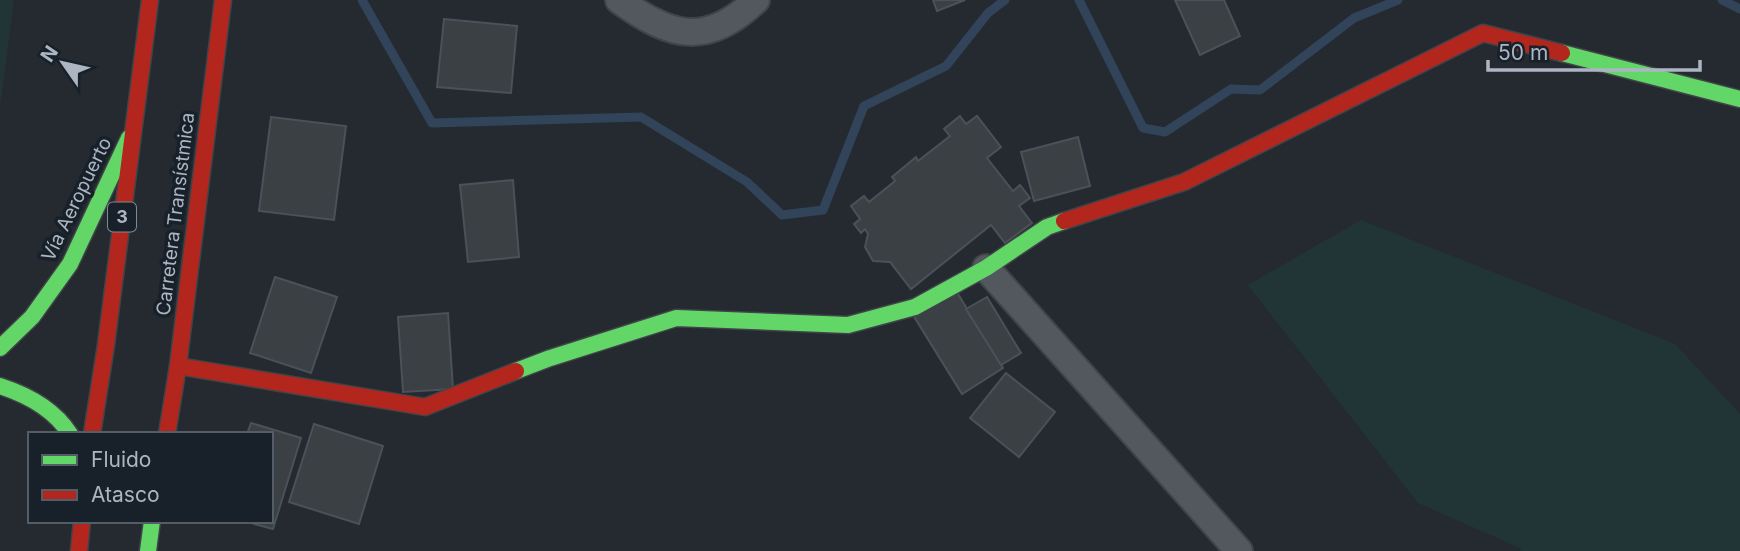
<svg xmlns="http://www.w3.org/2000/svg" width="1740" height="551" font-family="Inter,sans-serif">
<rect width="100%" height="100%" fill="#242a30"/>
<!-- green -->
<g fill="#223536">
<path d="M0,0H14L0,106Z"/>
<path d="M1361,220L1675,344L1740,414V551H1521L1520,548L1418,503L1248,285Z"/>
</g>
<g fill="none" stroke-linecap="round" stroke-linejoin="round">
<!-- stream -->
<g stroke="#314459" stroke-width="9">
<path d="M362,0L432,123L641,117L747,182L782,215L823,210L864,106L946,66L988,13L1005,0"/>
<path d="M1079,0L1143,128L1165,132L1231,89L1260,90L1354,18L1398,0"/>
<path d="M1722,0L1740,9"/>
</g>
</g>
<!-- building -->
<g fill="#3b4045" stroke="#4b5158" stroke-width="2">
<path d="M933,0H965L937,11Z"/>
<path d="M1175,0H1224L1240,36L1200,55Z"/>
<path d="M444,19L517,26L511,93L437,87Z"/>
<path d="M960,116L966,124L977,116L1001,147L987,158L1013,191L1020,185L1030,198L1019,206L1032,223L1005,243L991,225L911,289L890,262L873,261L865,247L868,234L865,229L861,233L854,224L860,219L851,206L864,196L869,202L895,181L892,177L916,157L918,161L950,136L944,129Z"/>
<path d="M271,117L346,126L334,220L259,211Z"/>
<path d="M1078,137L1090,186L1034,201L1021,152Z"/>
<path d="M513,180L519,257L468,262L460,185Z"/>
<path d="M275,277L337,297L311,373L250,353Z"/>
<path d="M955,289L1003,368L962,394L913,315Z"/>
<path d="M987,297L1021,353L1001,365L966,309Z"/>
<path d="M448,313L453,389L403,392L398,317Z"/>
<path d="M1006,373L1055,412L1019,457L970,418Z"/>
<path d="M251,423L301,438L273,529L254,524L255,521H271V434H247Z"/>
<path d="M314,424L383,446L359,524L289,502Z"/>
</g>
<g fill="none" stroke-linecap="round" stroke-linejoin="round">
<defs>
<g id="street">
<path d="M619,0C670,37 707,48 756,0"/>
<path d="M986,268L1239,551"/>
</g>
<g id="fast">
<path d="M1562,53L1740,99"/>
<path d="M0,348L32,317L70,264L129,138"/>
<path d="M516,371L550,358L676,318L848,325L915,307L986,268L1047,227L1064,221"/>
<path d="M0,386C28,395 54,409 70,434"/>
<path d="M148,551L152,521"/>
</g>
<g id="jam">
<path d="M1064,221L1184,182L1483,33L1562,53"/>
<path d="M178,366L425,407L516,371"/>
<path d="M92,434L106,345L150,0"/>
<path d="M167,434L178,366L223,0"/>
<path d="M79,551L82,521"/>
</g>
</defs>
<!-- street casing -->
<use href="#street" stroke="#404449" stroke-width="30"/>
<!-- fast casing -->
<use href="#fast" stroke="#404449" stroke-width="19"/>
<!-- jam casing -->
<use href="#jam" stroke="#404449" stroke-width="19"/>
<!-- street -->
<use href="#street" stroke="#53585f" stroke-width="26"/>
<!-- fast -->
<use href="#fast" stroke="#63d668" stroke-width="16"/>
<!-- jam -->
<use href="#jam" stroke="#b3261e" stroke-width="16"/>
</g>
<g text-anchor="middle" stroke-width="7" stroke-linejoin="round" paint-order="stroke">
<!-- shield labels -->
<rect fill="#18212a" stroke="#808995" stroke-width="2" x="108" y="202.5" width="28" height="29" rx="5"/>
<g font-size="18" font-weight="bold" fill="#acb6c3">
<text x="122" y="223">3</text>
</g>
<!-- street labels -->
<g font-size="19" fill="#acb6c3" stroke="#18212a">
<text transform="translate(76 199) rotate(-64)" y="7">Vía Aeropuerto</text>
<text transform="translate(175 214) rotate(-83)" y="7">Carretera Transístmica</text>
</g>
</g>
<!-- legend -->
<rect x="28" y="432" width="245" height="91" fill="#18212a" stroke="#535d67" stroke-width="2"/>
<rect x="42" y="455" width="35" height="10" fill="#63d668" stroke="#535d67" stroke-width="2"/>
<text x="91" y="467" font-size="21" fill="#acb6c3">Fluido</text>
<rect x="42" y="490" width="35" height="10" fill="#b3261e" stroke="#535d67" stroke-width="2"/>
<text x="91" y="502" font-size="21" fill="#acb6c3">Atasco</text>
<!-- north arrow -->
<g transform="translate(63 63) rotate(304)" stroke="#18212a" stroke-width="5" paint-order="stroke">
<path d="M0-5L12 26L0 18L-12 26Z" fill="#acb6c3"/>
<text y="-10" font-size="19" font-weight="bold" text-anchor="middle" fill="#acb6c3">N</text>
</g>
<!-- scale -->
<path d="M1488 60v10h212v-10" fill="none" stroke="#acb6c3" stroke-width="3.5"/>
<text x="1498" y="60" font-size="21" fill="#acb6c3" stroke="#18212a" stroke-width="5" paint-order="stroke">50 m</text>
</svg>
